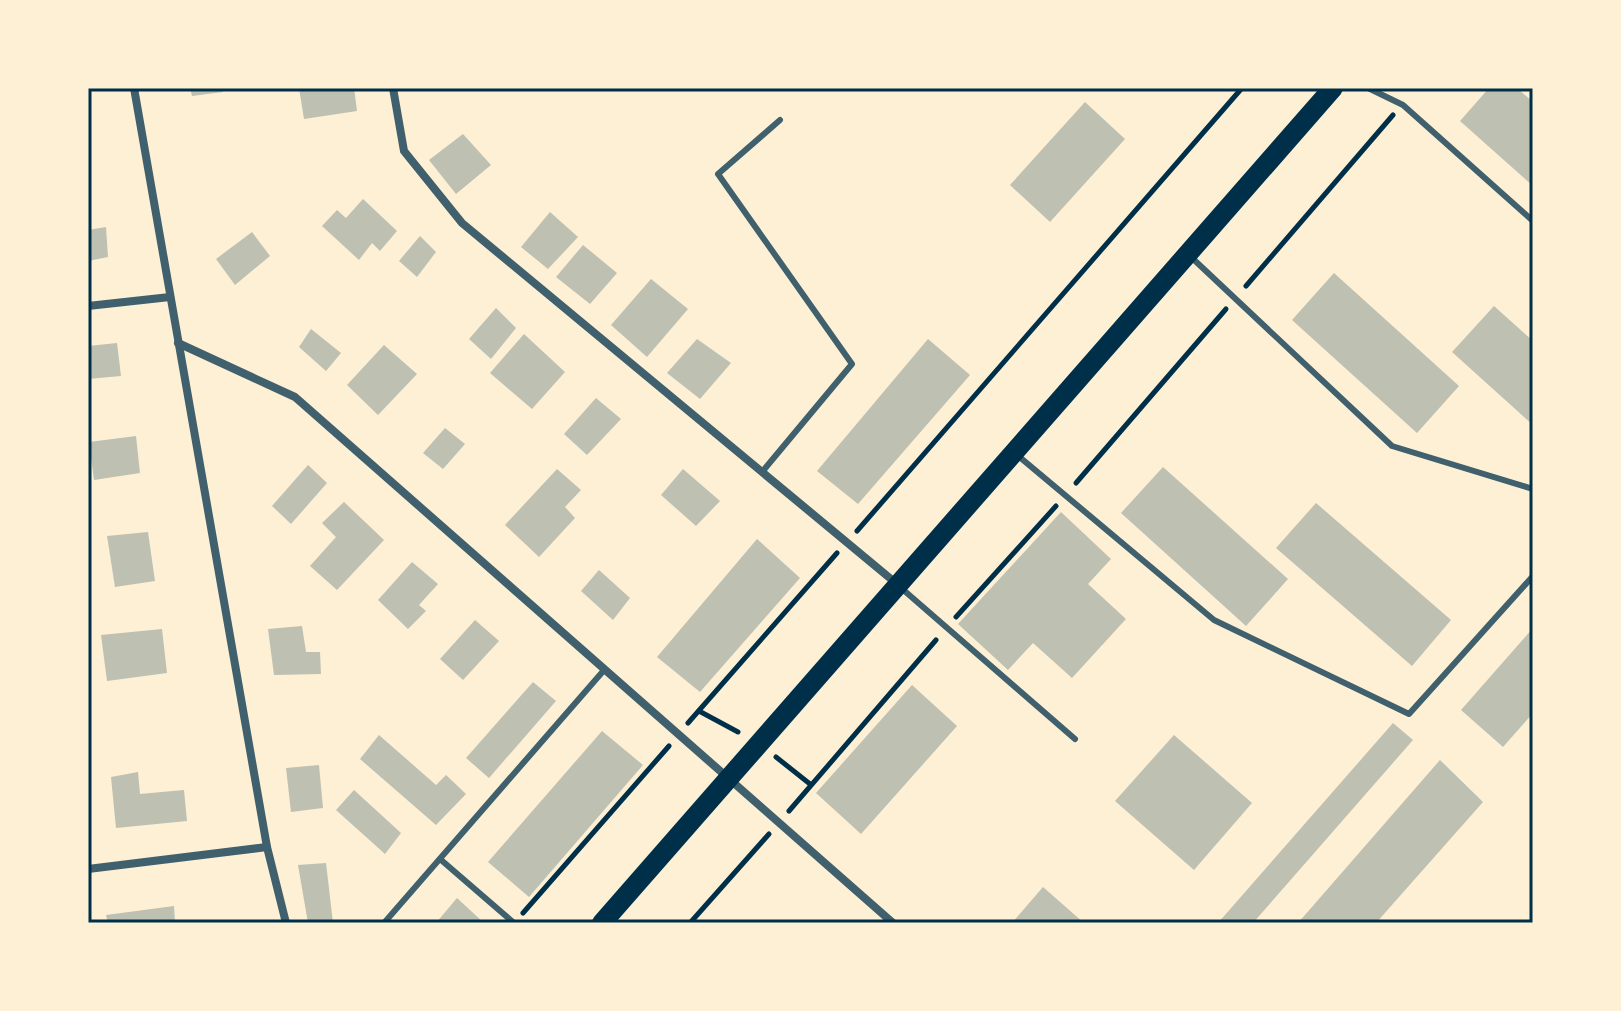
<svg xmlns="http://www.w3.org/2000/svg" width="1621" height="1011" font-family="Merriweather,serif">
<rect width="100%" height="100%" fill="#fdf0d5"/>
<!-- building -->
<g fill="#bec0b2">
<path d="M190,88H222L223,92L192,96Z"/>
<path d="M299,88H354L357,111L304,119Z"/>
<path d="M1489,88H1517L1533,102V186L1460,121Z"/>
<path d="M1085,102L1125,139L1050,222L1010,185Z"/>
<path d="M463,134L491,165L456,194L429,160Z"/>
<path d="M363,199L397,231L380,251L372,243L359,260L322,226L337,210L346,218Z"/>
<path d="M550,212L578,237L548,269L521,247Z"/>
<path d="M106,227L108,257L88,261V230Z"/>
<path d="M252,232L270,256L235,285L216,259Z"/>
<path d="M420,236L436,252L417,277L399,261Z"/>
<path d="M583,245L617,273L590,304L556,277Z"/>
<path d="M1334,273L1459,386L1417,433L1292,320Z"/>
<path d="M651,279L688,309L647,357L611,325Z"/>
<path d="M1494,306L1533,341V425L1452,352Z"/>
<path d="M496,308L516,328L491,359L469,339Z"/>
<path d="M311,329L341,353L326,371L299,347Z"/>
<path d="M524,334L565,372L532,409L490,373Z"/>
<path d="M697,339L731,363L700,399L667,373Z"/>
<path d="M928,339L970,375L858,504L817,471Z"/>
<path d="M117,343L121,376L88,379V346Z"/>
<path d="M384,345L417,374L378,415L347,385Z"/>
<path d="M596,398L621,419L587,455L564,434Z"/>
<path d="M445,428L465,444L443,469L423,453Z"/>
<path d="M136,436L140,473L94,480L89,442Z"/>
<path d="M308,465L327,483L291,524L272,506Z"/>
<path d="M1163,467L1288,579L1246,626L1121,513Z"/>
<path d="M557,469L581,490L565,507L575,518L539,557L505,525Z"/>
<path d="M683,469L720,501L696,526L661,495Z"/>
<path d="M344,502L384,540L337,590L310,566L336,537L322,523Z"/>
<path d="M1316,503L1451,620L1412,666L1276,548Z"/>
<path d="M1061,512L1111,559L1088,584L1126,619L1072,678L1033,643L1008,670L958,624Z"/>
<path d="M148,532L155,581L115,587L107,536Z"/>
<path d="M757,539L800,578L700,692L657,657Z"/>
<path d="M412,562L438,584L419,605L426,611L408,629L378,600Z"/>
<path d="M599,570L630,598L613,620L581,591Z"/>
<path d="M475,620L499,641L463,680L440,659Z"/>
<path d="M302,626L306,652H320L321,674L274,675L268,629Z"/>
<path d="M1533,628V713L1503,747L1461,710Z"/>
<path d="M162,629L167,673L107,681L101,635Z"/>
<path d="M533,682L556,701L489,778L466,758Z"/>
<path d="M912,685L957,726L861,834L816,793Z"/>
<path d="M1393,723L1413,740L1253,923H1218Z"/>
<path d="M602,731L643,765L529,897L488,862Z"/>
<path d="M379,735L436,785L446,775L466,794L436,825L360,759Z"/>
<path d="M1174,735L1252,803L1194,870L1115,801Z"/>
<path d="M1440,760L1483,802L1376,923H1298Z"/>
<path d="M319,765L323,808L291,812L286,768Z"/>
<path d="M138,772L140,794L184,790L187,821L116,828L111,777Z"/>
<path d="M354,790L401,833L385,854L336,810Z"/>
<path d="M326,863L333,923H308L298,865Z"/>
<path d="M1043,887L1084,923H1012Z"/>
<path d="M457,898L484,923H436Z"/>
<path d="M174,906L175,923H108L106,915Z"/>
</g>
<g fill="none" stroke-linecap="round" stroke-linejoin="round">
<!-- path -->
<g stroke="#003049" stroke-width="5">
<path d="M1246,286L1393,115"/>
<path d="M1076,483L1226,309"/>
<path d="M857,531L1242,88"/>
<path d="M956,617L1056,506"/>
<path d="M699,711L738,732"/>
<path d="M688,723L837,553"/>
<path d="M776,757L810,784"/>
<path d="M789,811L936,640"/>
<path d="M523,913L669,746"/>
<path d="M690,923L769,834"/>
</g>
<!-- service -->
<g stroke="#3f606c" stroke-width="6">
<path d="M1368,88L1403,105L1533,221"/>
<path d="M1190,256L1392,446L1533,489"/>
<path d="M1016,454L1214,620L1409,714L1533,576"/>
<path d="M762,472L852,364L718,174L780,120"/>
<path d="M900,587L1075,739"/>
<path d="M440,859L514,923"/>
<path d="M384,923L605,669"/>
</g>
<!-- minor -->
<g stroke="#3f606c" stroke-width="8">
<path d="M134,88L267,847L286,923"/>
<path d="M393,88L404,151L462,223L897,584"/>
<path d="M88,306L170,297"/>
<path d="M178,343L295,397L893,923"/>
<path d="M88,869L267,847"/>
</g>
<!-- primary -->
<path stroke="#003049" stroke-width="20" d="M602,923L1333,88"/>
</g>
<!-- border -->
<rect width="1621" height="1011" fill="none" stroke="#fdf0d5" stroke-width="180"/>
<rect x="90" y="90" width="1441" height="831" fill="none" stroke="#003049" stroke-width="3"/>
</svg>
